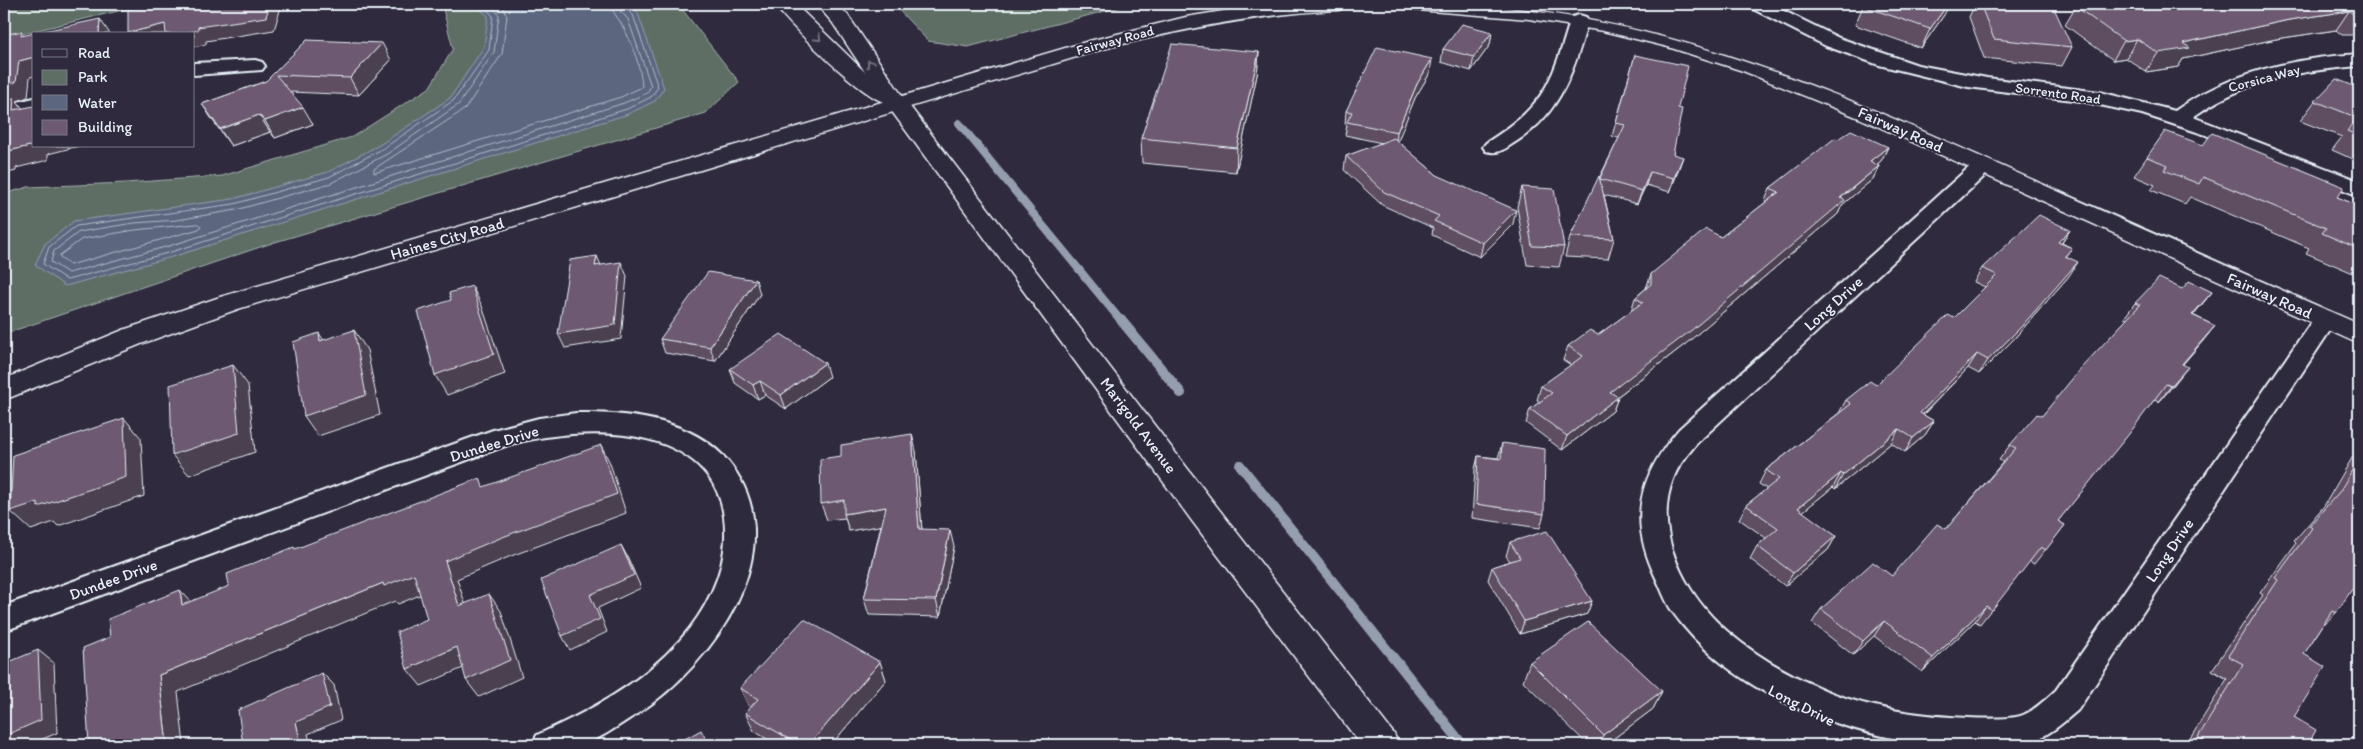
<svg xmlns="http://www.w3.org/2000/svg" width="2363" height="749" font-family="Itim,sans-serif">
<rect width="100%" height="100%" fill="#2f2a3d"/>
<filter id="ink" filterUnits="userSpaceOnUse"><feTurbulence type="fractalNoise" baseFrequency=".02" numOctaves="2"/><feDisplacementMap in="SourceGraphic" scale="10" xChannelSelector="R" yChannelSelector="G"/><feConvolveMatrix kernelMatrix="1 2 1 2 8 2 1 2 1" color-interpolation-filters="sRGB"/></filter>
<g filter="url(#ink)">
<!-- green -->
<g fill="#5e6e65" stroke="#a3b0ae">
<path d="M4,4H148L4,38Z"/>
<path d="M431,4H678L739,82L706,113L272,243L4,334V194L28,187L125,183L222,176L352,137L429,88L453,49L443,9Z"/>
<path d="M893,4H1132L968,47L928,41Z"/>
</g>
<!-- water -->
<path fill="#5c667f" stroke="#949eaf" d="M474,4H627L637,11L664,88L655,101L628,114L172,257L65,286L35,265L45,244L74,221L233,199L328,172L381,144L450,98L484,47L488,16Z"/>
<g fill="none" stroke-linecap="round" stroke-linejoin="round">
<!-- shore -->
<g stroke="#b0b9c8" stroke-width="1">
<path d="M482,4L493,16L489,50L454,100L384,148L329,177L234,204L76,226L49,247L43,264L67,280L171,252L627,109L651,97L658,87L633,15L626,9L625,4"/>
<path d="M491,4L499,15L494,52L459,104L387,154L331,183L236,210L177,220L134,223L79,232L54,251L51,262L68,273L169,246L624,103L647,93L651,86L628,19L621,12L618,4"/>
<path d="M502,4L507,16L502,54L465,109L374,169V173L621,97L642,87C641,67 632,42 622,25C618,17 612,13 611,4"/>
<path d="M198,224L201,226L199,229L70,265L60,258V255L82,239L135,230Z"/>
</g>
<!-- stream-far1 -->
<path stroke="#949eaf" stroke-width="8" d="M959,123L1122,322"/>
<!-- stream -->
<g stroke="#949eaf" stroke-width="10">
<path d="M1121,320L1181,393"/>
<path d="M1240,465L1463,745"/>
</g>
<defs>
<g id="minor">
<path d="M1748,4H1770L1839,38L1918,65L1987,78L2100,92L2175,111C2230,72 2293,58 2359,54V66C2298,71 2244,80 2193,117L2359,181V196L2203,134L2142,114L2081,101L1968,87L1879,65L1826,46L1751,8Z"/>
<path d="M1579,15L1586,17L1588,21C1575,68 1561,113 1517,141C1506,148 1499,155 1486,151L1483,147L1486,143C1544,106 1551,85 1570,21L1572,17Z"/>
<path d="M255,60L262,62L265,66L262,70L194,75V63Z"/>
<path d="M34,98V110L4,117V105Z"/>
<path d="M1983,160L1990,161L1994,166L1990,171L1697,443C1688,454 1679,464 1674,477C1651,533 1686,596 1728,632C1755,655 1786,673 1818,687C1859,706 1906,714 1951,717C1967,718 2008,721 2023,715C2035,710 2046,699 2056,690L2317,314L2325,312L2333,314L2337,320L2078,710C2063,723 2045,739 2024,744C2009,748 1991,745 1976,745C1957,745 1938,746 1919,743C1828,729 1727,689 1672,611C1665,601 1661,588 1656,578C1628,520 1638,477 1679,429L1976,161Z"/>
<path d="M576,413C626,412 692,419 727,460C799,546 713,665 637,714C622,723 598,741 581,745C569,748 544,746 532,745L537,735C590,711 641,684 680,640C705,612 724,575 725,538C729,421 588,423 508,445L4,631V606L493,430L539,418Z"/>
</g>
<g id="tertiary">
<path d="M1267,4H1348L1345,8L1338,10C1258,14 1181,29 1103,49L238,309L141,344L4,400V379L123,330L220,297L1089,41L1186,17Z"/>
<path d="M1407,4C1630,0 1826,87 2024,176C2135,226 2247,275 2359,324V344L1859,118L1743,71L1668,47L1603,31L1529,19L1417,10L1410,8Z"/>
</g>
<path id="secondary" d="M774,4H795L865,72L832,22L816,4H837L847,14L905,100L1214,503L1394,734L1399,745H1361L1192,521L885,102C865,100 787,23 774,4Z"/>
</defs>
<!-- minor casing -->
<use href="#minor" stroke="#e8f1f8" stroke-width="4"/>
<!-- tertiary casing -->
<use href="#tertiary" stroke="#e8f1f8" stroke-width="3"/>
<!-- secondary casing -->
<use href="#secondary" stroke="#e8f1f8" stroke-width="3"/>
<!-- minor -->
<use href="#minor" fill="#2f2a3d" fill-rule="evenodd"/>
<!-- tertiary -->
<use href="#tertiary" fill="#2f2a3d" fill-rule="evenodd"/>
<!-- secondary -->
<use href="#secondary" fill="#2f2a3d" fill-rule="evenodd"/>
</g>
<!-- wall -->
<g fill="#5e4d62" stroke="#e8f1f8">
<path d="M1975,4H2027L2072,47L2062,66L1984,58L1969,17Z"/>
<path d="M2359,4V35H2342L2336,30L2276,39L2183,59L2178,67L2146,72L2126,58L2113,60L2065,25L2076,7H2115Z"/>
<path d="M1863,6L1944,15L1921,48L1855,25Z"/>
<path d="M1492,32L1490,45L1471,71L1441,62L1443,49Z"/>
<path d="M307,40L391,60L359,95L290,92L313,124L275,138L270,132L231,146L213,121L202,104L266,81Z"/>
<path d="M1259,52L1257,75L1236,172L1142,163L1141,138Z"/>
<path d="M1635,55L1678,108L1673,154L1678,171L1670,192L1646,185L1637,204L1604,195L1614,239L1608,259L1565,257L1570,237L1619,138L1612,136Z"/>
<path d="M1430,73L1415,98L1397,141L1437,175L1513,224L1480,257L1432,235L1433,228L1382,205L1344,170L1346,156L1382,143L1345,135L1347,125L1345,124L1346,111Z"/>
<path d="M2359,88V162L2332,150L2342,137L2300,121L2315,101Z"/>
<path d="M1838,139L1888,147L1881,161L1877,164L1879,166L1873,179L1842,205L1838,214L1688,342L1617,397H1618L1613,411L1562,450L1526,423L1530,409L1540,402L1537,400L1541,386L1571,365L1563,360L1568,346L1598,335L1631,311L1635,298L1646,288L1651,274L1721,237L1766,202L1765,201L1770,188Z"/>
<path d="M2147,157L2337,197L2359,206V267H2358L2353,273L2306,253L2309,248L2190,197L2185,204L2151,190L2155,185L2134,176Z"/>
<path d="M1522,187L1564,247L1559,267L1527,265L1517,207Z"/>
<path d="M2070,230L2062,243L2072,248L2067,257L2069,276L2012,341L1979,374L1968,368L1923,415L1934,421L1925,435L1905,452L1891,443L1835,489L1833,487L1802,512L1836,536L1828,550L1785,586L1750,559L1757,546L1766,538L1739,519L1746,505L1767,489L1759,484L1766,470L1839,413L1846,400L1876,385L1954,318L1985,287L1974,282L1982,268Z"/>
<path d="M2182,289L2212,292L2193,315L2215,326L2183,364L2176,382L2159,402L2155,399L2058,521L2065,525L2034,564L2029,561L1980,624L1975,621L1922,672L1874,636L1853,655L1812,623L1821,609L1892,576L1946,529L2003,462L1999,460L2010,445L2042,416L2127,319L2124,318L2135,303Z"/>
<path d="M760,294L715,361L665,353L660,339Z"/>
<path d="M730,369L829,377L786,409L765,395L758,399L735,383Z"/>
<path d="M1502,443L1544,514L1540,528L1472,518L1475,469L1478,456L1498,458Z"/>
<path d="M2359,446V562L2354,568L2336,613L2323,625L2304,654L2294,717L2308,745H2186L2227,679L2212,670L2263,595L2260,593L2296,543L2294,541L2324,506Z"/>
<path d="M916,451L922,530L954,547L940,617L869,615L864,599L881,525L849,531L845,518L827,520L821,504Z"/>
<path d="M1510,542L1592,601L1587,614L1520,634L1488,580L1492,567L1510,561L1506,556Z"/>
<path d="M880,662L886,680L831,745H777L754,731L745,713L750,708L749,707L740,688Z"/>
<path d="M1530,662L1662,691L1653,709L1605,745H1588L1523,681Z"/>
</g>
<!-- shaded-wall -->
<g fill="#4c3f50" stroke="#e8f1f8">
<path d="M270,4H282L274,30L206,41V44L194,47V34H184L198,27Z"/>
<path d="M1948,4H1950L1944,15L1921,48L1930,29Z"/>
<path d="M2349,11L2336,30L2276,39L2183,59L2178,67L2146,72L2158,53L2183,43L2289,20Z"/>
<path d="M100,19L110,34H99Z"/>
<path d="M165,24L172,34H128V33Z"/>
<path d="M1492,32L1490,45L1471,71L1474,57Z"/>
<path d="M2137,39L2126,58L2113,60L2124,41Z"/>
<path d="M382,43L391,60L359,95L350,78Z"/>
<path d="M1259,52L1257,75L1236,172L1237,148Z"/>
<path d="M34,57V76L30,77L28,97L17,101L27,114L25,126L4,105V85L19,61Z"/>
<path d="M1432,59L1430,73L1415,98L1396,146L1397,132L1417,84Z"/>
<path d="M303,107L313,124L275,138L265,121Z"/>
<path d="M194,112L195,127H194Z"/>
<path d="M259,115L270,132L231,146L220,129Z"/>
<path d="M34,145V146H79L48,154V160L16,168V171L4,174V152Z"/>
<path d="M1888,147L1881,161L1864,175L1870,161Z"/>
<path d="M1683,157L1678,171L1670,192L1674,178Z"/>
<path d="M1879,166L1873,179L1842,205L1838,214L1688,342L1605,406L1610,392Z"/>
<path d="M1650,172L1646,185L1637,204L1642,191Z"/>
<path d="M1516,210L1513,224L1480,257L1483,243Z"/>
<path d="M2070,230L2061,244L2058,242Z"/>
<path d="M597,256L603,270L595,266Z"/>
<path d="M621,262L627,276L621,339L565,348L558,334Z"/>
<path d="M2078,262L2069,276L2012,341L1979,374L1988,360Z"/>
<path d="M756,280L760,294L715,361L710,347Z"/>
<path d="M472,286L482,306L505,374L447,395L435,375Z"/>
<path d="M2212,292L2200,307L2180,330L2192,315Z"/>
<path d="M2215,326L2203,341L2170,379L2182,364Z"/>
<path d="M354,330L367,350L380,415L318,436L304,416Z"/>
<path d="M319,333L332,353L320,341Z"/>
<path d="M1977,354L1968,368L1911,426L1920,413Z"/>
<path d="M825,363L829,377L786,409L781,395Z"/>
<path d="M233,365L248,385L255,452L189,475L172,455Z"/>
<path d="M2188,367L2176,382L2159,402L2171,386Z"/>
<path d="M760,381L765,395L758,399L753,385Z"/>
<path d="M1618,397L1613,411L1562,450L1567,436Z"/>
<path d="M124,418L141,438L144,496L58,526L54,522L31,530L10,511Z"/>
<path d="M1934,421L1925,435L1905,452L1913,438Z"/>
<path d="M1899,429L1891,443L1835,489L1843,475Z"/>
<path d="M912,434L916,451L923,546L919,529Z"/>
<path d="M601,445L610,463L626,513L511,556L457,579L472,624L459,606L445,561Z"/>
<path d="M1841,473L1833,487L1790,522L1798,508Z"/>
<path d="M886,507L890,524L849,531L844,514Z"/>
<path d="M950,530L954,547L940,617L936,600Z"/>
<path d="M1836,536L1828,550L1785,586L1793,573Z"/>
<path d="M621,545L628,558L641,588L598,608L607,632L570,650L562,636L590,595Z"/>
<path d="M414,574L427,592L398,604L395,601L178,692L184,745H167L159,675L383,583Z"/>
<path d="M180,590L197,608L182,605Z"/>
<path d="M489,594L501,611L522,677L479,697L466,680Z"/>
<path d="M1592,601L1587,614L1520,634L1524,621Z"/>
<path d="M1986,606L1975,621L1922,672L1933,658Z"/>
<path d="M1884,621L1874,636L1853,655L1863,641Z"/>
<path d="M457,647L470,665L421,686L407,669Z"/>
<path d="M38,650L54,663L57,733L28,745H4V736Z"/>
<path d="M880,662L886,680L831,745H809Z"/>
<path d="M322,673L334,685L341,720L308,734L311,745H301L296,722Z"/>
<path d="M1662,691L1653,709L1605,745H1599L1603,735Z"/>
</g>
<!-- building -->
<g fill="#6d5a72" stroke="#e8f1f8">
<path d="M152,4H270L266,17L198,27V30L183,34H166L165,24L128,33V9Z"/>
<path d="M1865,4H1948L1930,29L1863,6Z"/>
<path d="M1980,4H2027L2053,6L2072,47L1994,39Z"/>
<path d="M2095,4H2111L2115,7L2132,4H2359V16H2356L2349,11L2289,20L2183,43L2190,48L2158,53L2137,39L2124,41L2076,7Z"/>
<path d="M100,19L99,34H34V57L19,61L16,82L4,85V35L22,31L21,36Z"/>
<path d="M1462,24L1492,32L1474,57L1443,49Z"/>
<path d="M307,40L382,43L350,78L276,75L303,107L265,121L259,115L220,129L202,104L266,81Z"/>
<path d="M1172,44L1259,52L1237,148L1141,138Z"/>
<path d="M1377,47L1432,59L1417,84L1397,132L1347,122L1352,112L1346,111Z"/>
<path d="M1635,55L1688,66L1678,108L1682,109L1673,154L1683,157L1674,178L1650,172L1642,191L1600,179V178L1625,125L1616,123Z"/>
<path d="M2336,79L2359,88V136L2347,131L2358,118L2315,101Z"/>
<path d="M14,98L13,110L34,106V145L4,152V100Z"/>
<path d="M1851,130L1888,147L1870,161L1879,166L1840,198L1845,200L1693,329L1610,392L1618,397L1567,436L1530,409L1552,393L1541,386L1583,356L1568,346L1590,330L1598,335L1643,302L1635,298L1651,284V274L1706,229L1721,237L1779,192L1770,188L1835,138L1838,139Z"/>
<path d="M2165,131L2203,145L2212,133L2344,187L2337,197L2359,206V249L2322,233L2326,228L2203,177L2199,184L2164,170L2168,165L2147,157Z"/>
<path d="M1394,138L1437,175L1516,210L1483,243L1434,221L1439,216L1384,192L1346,156Z"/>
<path d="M1599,176L1614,239L1570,237Z"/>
<path d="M1522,187L1554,189L1564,247L1532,246Z"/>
<path d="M2039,215L2070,230L2058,242L2072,248L2065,256L2078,262L2021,327L1988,360L1977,354L1920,413L1934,421L1913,438L1899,429L1843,475L1841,473L1798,508L1836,536L1793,573L1757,546L1778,528L1746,505L1779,479L1766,470L1851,404L1846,400L1870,381L1876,385L1948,315L1954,318L1997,275L1982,268Z"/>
<path d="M597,256L595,266L621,262L615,325L558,334L570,260Z"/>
<path d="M708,272L756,280L710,347L660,339Z"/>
<path d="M2159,278L2182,289L2189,281L2212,292L2192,315L2215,326L2182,364L2188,367L2171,386L2166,384L2129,434L2058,521L2065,525L2046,550L2041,547L1992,610L1986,606L1933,658L1884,621L1863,641L1821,609L1873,562L1892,576L1937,524L1946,529L2016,448L2010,445L2037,414L2042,416L2081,368L2140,305L2135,303Z"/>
<path d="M472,286L494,354L435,375L418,311L451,300L449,293Z"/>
<path d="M354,330L366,395L304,416L293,342L319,333L320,341Z"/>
<path d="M781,334L825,363L781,395L760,381L753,385L730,369Z"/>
<path d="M233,365L239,433L172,455L170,385Z"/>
<path d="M124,418L126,477L38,507V502L10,511L13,455Z"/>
<path d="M912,434L919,529L950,530L936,600L864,599L886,507L844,514V500L821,504L820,459L841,456V445Z"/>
<path d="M1502,443L1545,449L1544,514L1476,504L1478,456L1501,459Z"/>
<path d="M601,445L617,494L500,538L445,561L459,606L489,594L510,660L466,680L457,647L407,669L397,632L427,619L414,574L384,586L383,583L159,675L167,745H89L83,648L110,637L108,619L180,590L182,605L229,586L227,574L294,547L295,549L480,478L483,487Z"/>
<path d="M2359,458V562L2354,568L2359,571V579L2336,613L2332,611L2304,654L2325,667L2294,717L2316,730L2308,745H2200L2205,741L2198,737L2243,664L2228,656L2278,580L2275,578L2312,528L2309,526L2340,491Z"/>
<path d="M1547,531L1592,601L1524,621L1492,567L1520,558L1510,542Z"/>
<path d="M621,545L634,575L590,595L600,619L562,636L541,580Z"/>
<path d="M804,619L880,662L809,745H799L745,713L758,699L740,688Z"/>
<path d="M1588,622L1662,691L1603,735L1530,662Z"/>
<path d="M38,650L41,720L4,736V664Z"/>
<path d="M322,673L330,707L296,722L301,745H243L238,710Z"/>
<path d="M701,730L709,745H674Z"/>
</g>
<!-- one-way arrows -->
<defs><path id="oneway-chevron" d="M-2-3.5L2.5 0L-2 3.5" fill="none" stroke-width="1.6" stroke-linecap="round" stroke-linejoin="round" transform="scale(1.25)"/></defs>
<g stroke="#70707e">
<use href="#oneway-chevron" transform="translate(818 38) rotate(45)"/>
<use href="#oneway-chevron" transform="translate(870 63) rotate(-124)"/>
</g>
</g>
<g text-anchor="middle" stroke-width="4" stroke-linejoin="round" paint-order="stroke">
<!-- far-street labels -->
<g font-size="14" fill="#e8f1f8" stroke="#2f2a3d">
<text transform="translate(1115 40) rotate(-15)" y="5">Fairway Road</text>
<text transform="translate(2264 78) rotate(-15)" y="5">Corsica Way</text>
<text transform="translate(2058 93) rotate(8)" y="5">Sorrento Road</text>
</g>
<!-- street labels -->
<g font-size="16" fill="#e8f1f8" stroke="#2f2a3d">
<text transform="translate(1901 129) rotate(24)" y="6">Fairway Road</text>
<text transform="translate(447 238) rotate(-16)" y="6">Haines City Road</text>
<text transform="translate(2270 295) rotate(24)" y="6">Fairway Road</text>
<text transform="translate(1833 303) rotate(-42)" y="6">Long Drive</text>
<text transform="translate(1139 425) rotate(53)" y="6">Marigold Avenue</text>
<text transform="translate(494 443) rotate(-17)" y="6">Dundee Drive</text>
<text transform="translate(2169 550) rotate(-56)" y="6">Long Drive</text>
<text transform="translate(113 579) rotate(-20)" y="6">Dundee Drive</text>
<text transform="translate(1802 705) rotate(27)" y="6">Long Drive</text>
</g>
</g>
<!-- margin -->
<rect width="2363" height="749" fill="none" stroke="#2f2a3d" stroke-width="20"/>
<rect x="10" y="10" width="2343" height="729" fill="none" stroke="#e8f1f8" stroke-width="2" filter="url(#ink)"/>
<!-- legend -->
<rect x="32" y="32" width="162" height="115" fill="#2f2a3d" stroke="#797a88"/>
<rect x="42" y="49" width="25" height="8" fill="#2f2a3d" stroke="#797a88"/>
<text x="78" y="58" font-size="15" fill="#e8f1f8">Road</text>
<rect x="42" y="70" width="25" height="15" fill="#5e6e65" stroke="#797a88"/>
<text x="78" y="82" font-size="15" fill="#e8f1f8">Park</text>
<rect x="42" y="95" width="25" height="15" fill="#5c667f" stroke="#797a88"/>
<text x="78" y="108" font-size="15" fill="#e8f1f8">Water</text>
<rect x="42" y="120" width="25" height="15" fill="#6d5a72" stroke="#797a88"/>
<text x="78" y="132" font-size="15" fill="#e8f1f8">Building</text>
</svg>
